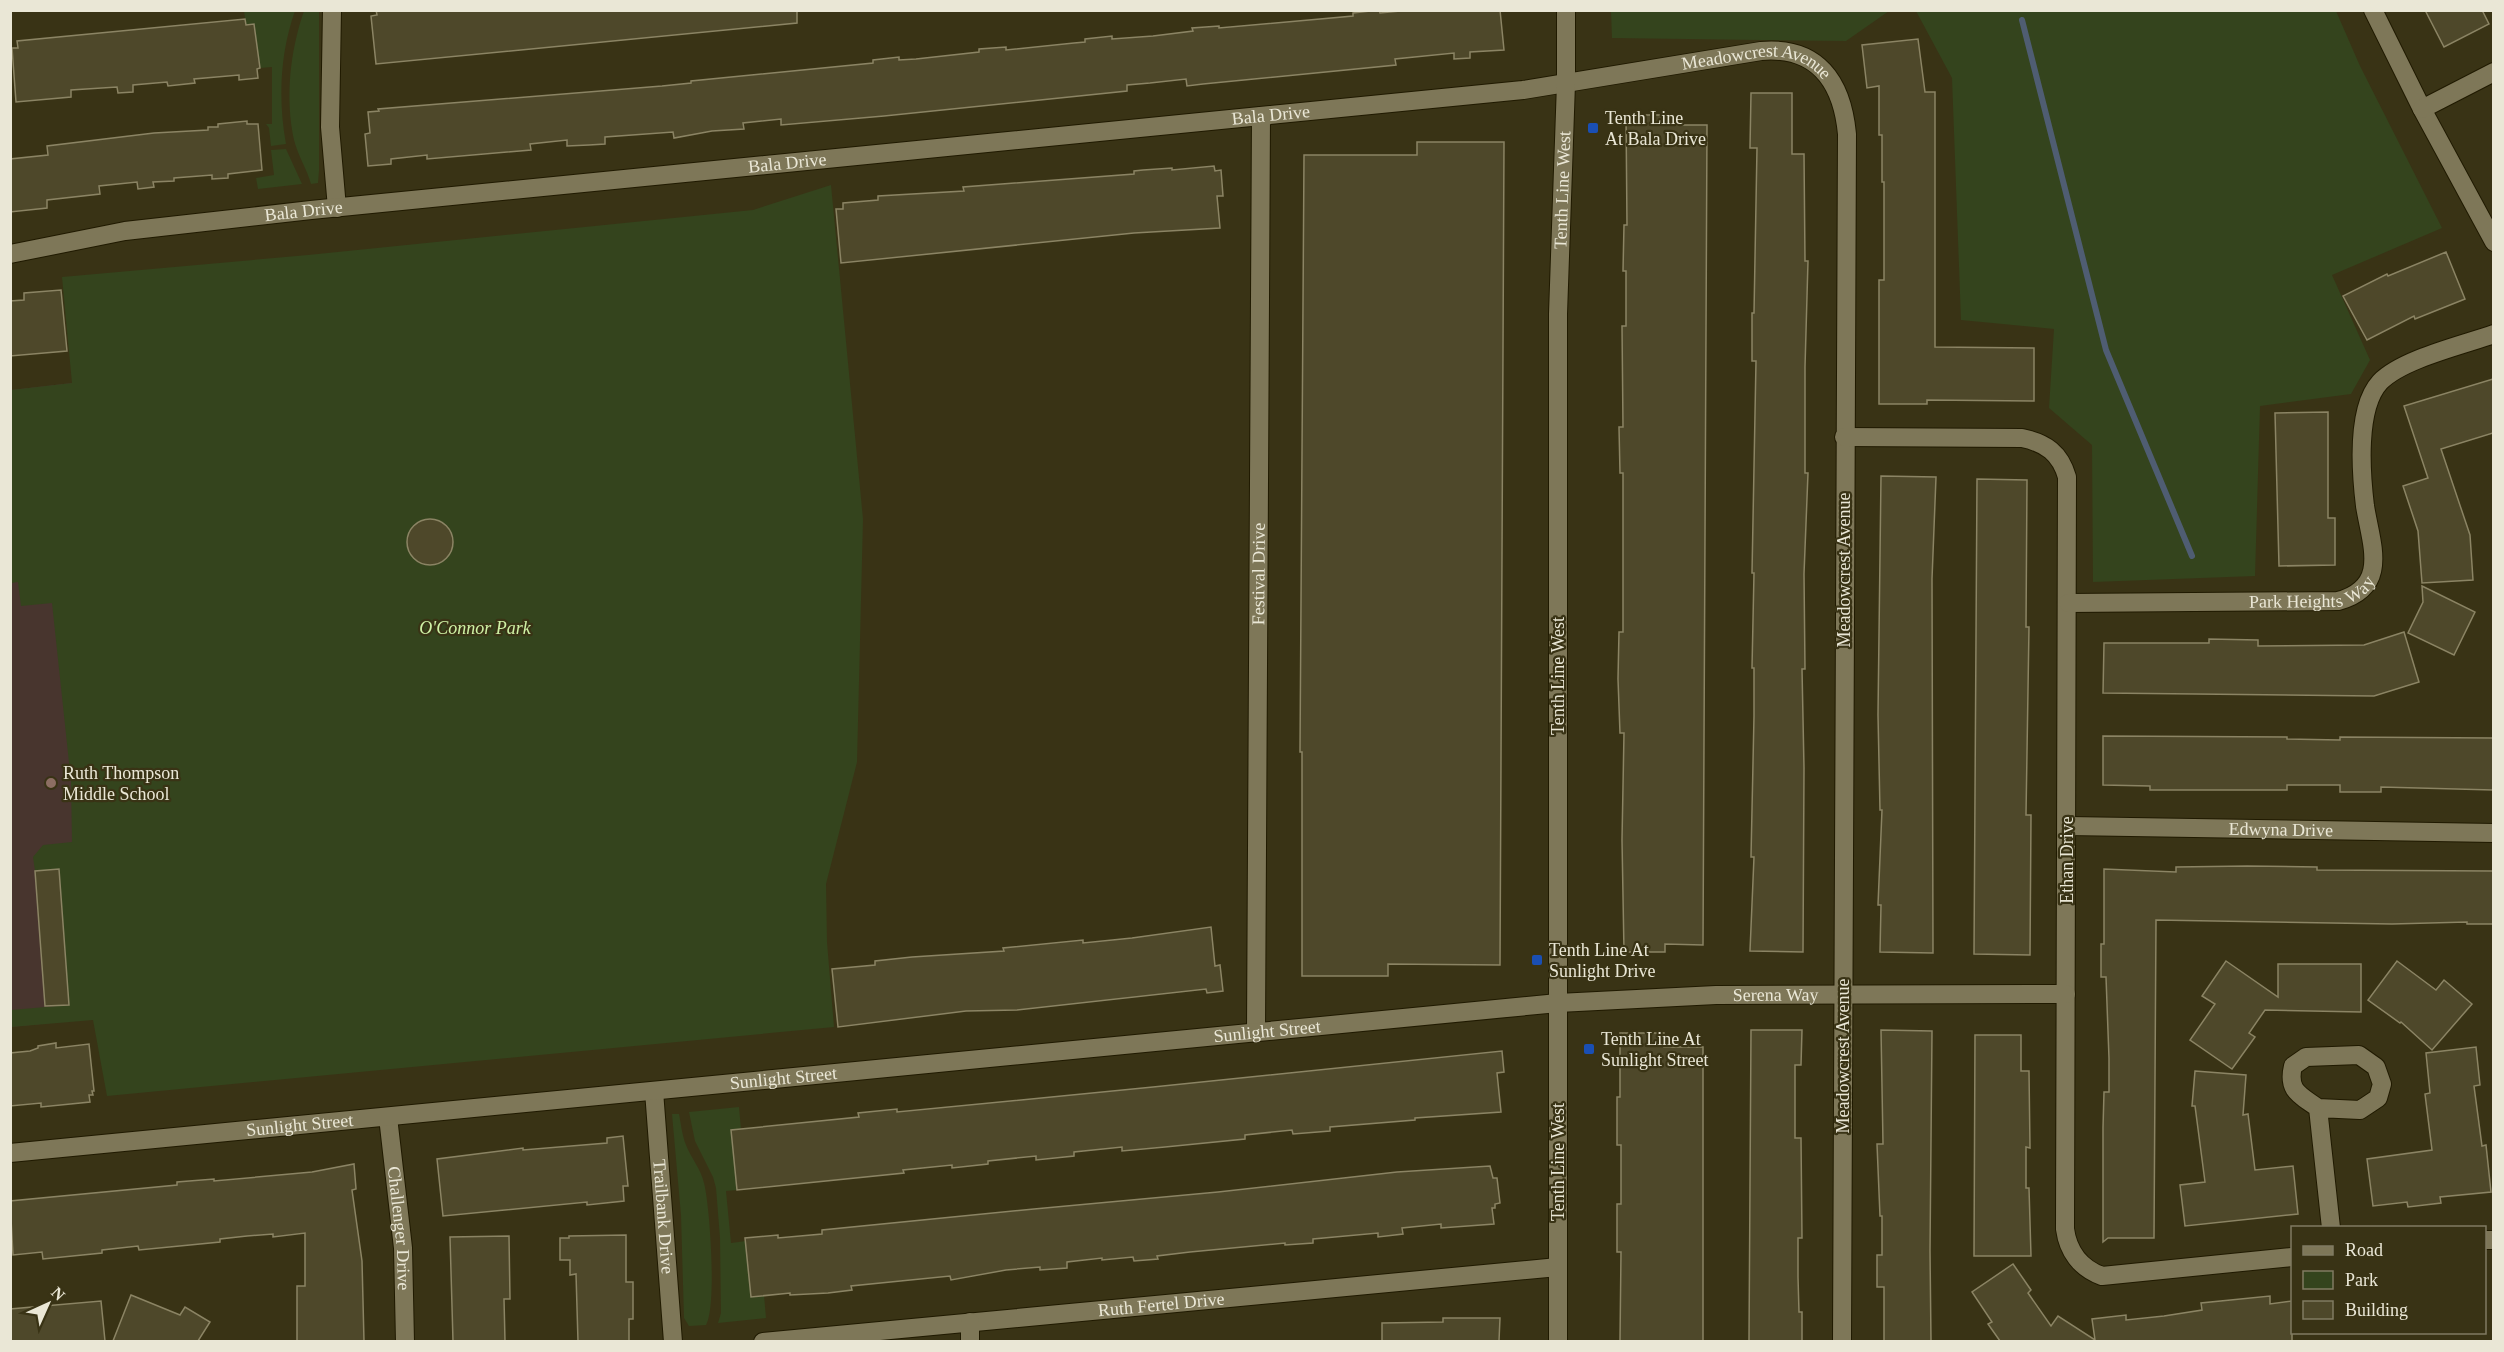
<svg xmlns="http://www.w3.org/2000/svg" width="2504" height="1352" font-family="Georgia,serif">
<rect width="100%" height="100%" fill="#393315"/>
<!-- education -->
<path fill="#48352e" d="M72,383L93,1019L11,1027V390Z"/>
<!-- green -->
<g fill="#34441d">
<path d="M244,11H295C280,53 278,100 286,144L271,146L269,128L266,124H272V67L260,68L254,24L246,25Z"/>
<path d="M304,11H319V171L318,183L311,184C307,169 298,156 294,140C285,98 290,51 304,11Z"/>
<path d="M1611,11V10L1889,11L1846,41L1612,38Z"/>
<path d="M1916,11H2336L2360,66L2442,228L2332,275L2370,360L2351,394L2260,406L2255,576L2093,582L2092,445L2049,408L2054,329L1961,320L1952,78Z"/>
<path d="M286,149L302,184L258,189L256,178L274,175L271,150Z"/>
<path d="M831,185L863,519L857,762L826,884L827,942L834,1027L107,1096L93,1020L11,1027V1010L69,1005L59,870L35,871L33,857L43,845L72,842L71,781L52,603L21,606L18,582L11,583V390L72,383L62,277L308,255L753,210Z"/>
<path d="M739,1107L741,1129L731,1130L737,1190L726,1191L731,1243L746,1241L764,1295L766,1318L718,1323L721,1313L720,1238L716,1188L713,1177L695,1141L689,1112Z"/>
<path d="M672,1114H679C681,1124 682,1135 686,1145C691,1158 701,1169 704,1183C710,1206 717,1306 706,1325L689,1326L684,1318L681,1215Z"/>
</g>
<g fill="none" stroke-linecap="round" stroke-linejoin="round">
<!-- stream -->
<path stroke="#4f5d72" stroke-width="6" d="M2022,20L2106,350L2192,556"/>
</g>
<!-- building -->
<g fill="#4e482a" stroke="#8b8464" stroke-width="1.5">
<path d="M376,10H797V23L376,64L371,16L377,15Z"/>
<path d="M1379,10L1380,13L1411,10H1500L1504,50L1470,52V58L1454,59V53L1395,59L1396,65L1203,84L1187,86L1186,79L1150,83L1127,85V91L884,116L781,125V119L743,123L744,129L712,131L674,138L673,132L605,137V144L589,145L567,146V140L530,144L531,150L427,159V155L391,159V164L368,166L365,134L370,133L368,112L379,111L378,109L662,86L691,83V81L873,63V60L899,57V60L916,59L979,52V49L1006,47V50L1074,43L1085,42V39L1112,36V39L1153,36L1193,31L1192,28L1219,26V28L1353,16V13Z"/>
<path d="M2425,10H2482L2489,24L2444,47Z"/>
<path d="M245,19L246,25L254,24L260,68L257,69L258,78L239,80V75L194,79L195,83L168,86L167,82L133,85V92L118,93L117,87L71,90V97L16,102L12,48H18L17,41Z"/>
<path d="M1918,39L1925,92H1935V347L2034,348V401L1927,400V404H1879V280H1884V182H1882V135H1879V86L1867,88L1862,45Z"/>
<path d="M1751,93H1792V154H1804L1805,261H1808L1805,367V473H1808L1804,574L1805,669H1802L1804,768L1803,952L1750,951L1754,857H1751L1754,716V668H1752L1754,573H1752L1756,361H1752V313H1754L1757,148H1750Z"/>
<path d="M1626,115H1667V125H1707L1703,945L1665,944V952H1624L1622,840L1624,733H1620L1618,679L1619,632H1623V473H1620L1619,427H1623L1622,326H1626V271H1623L1624,225H1627Z"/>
<path d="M247,121V124H258L262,170L228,174V178L212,179V175L174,178V181L153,182L154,187L138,189L137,182L99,186L100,194L47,200V208L10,212V159L48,155L47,146L154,133L208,130V127H218V124Z"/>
<path d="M1417,142H1504L1500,965L1388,964V976H1302V752H1300L1304,155H1417Z"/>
<path d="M1214,166L1215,171L1221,170L1223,196H1217L1220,228L1134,233L841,263L836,209H843V203L878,200V196L964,191L963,187L1134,174V171L1143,170L1172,168V170Z"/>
<path d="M2446,252L2465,299L2415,319L2414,316L2367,340L2343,296L2387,274L2388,276Z"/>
<path d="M61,290L67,351L10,356V301L24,300V293Z"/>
<path d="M2493,379V433L2441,449L2470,535L2473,580L2422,583L2418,531L2403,486L2428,478L2404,406Z"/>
<path d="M2328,412V518H2335V565L2279,566L2275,413Z"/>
<path d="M1881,476L1936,477L1932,579L1933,953L1880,952L1881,905H1878L1882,810H1880L1878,715Z"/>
<path d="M1977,479L2027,480L2026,627H2029L2026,815H2031L2030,955L1974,954Z"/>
<circle cx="430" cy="542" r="23"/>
<path d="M2422,586L2475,612L2454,655L2408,633L2423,602Z"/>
<path d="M2404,632L2419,682L2374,696L2103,693L2104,643H2209V639L2258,640V646L2364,645Z"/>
<path d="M2103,736L2287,737V739L2340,740V737L2493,738V790L2381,787V792H2340V785H2287V790H2150V786L2103,785Z"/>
<path d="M2247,866L2317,867V870L2493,871V924H2467V922L2392,924L2156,920L2154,1238H2108L2103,1242V1128L2104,1092H2109V1058L2106,977H2101V944H2104V869L2176,872V867Z"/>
<path d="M59,869L69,1005L45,1006L35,871Z"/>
<path d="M1211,927L1215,966L1220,965L1223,991L1207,993L1206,989L1017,1010L966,1011L838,1027L832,969L875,965V961L912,957L1004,951L1003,948L1083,940V943L1132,938Z"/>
<path d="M2226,961L2278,997V964H2361V1012L2265,1010L2249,1033L2255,1037L2232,1069L2190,1040L2215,1004L2202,996Z"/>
<path d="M2397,961L2436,990L2444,980L2472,1004L2432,1050L2401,1022L2400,1023L2368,1000Z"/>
<path d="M1751,1030H1802L1801,1065H1795V1138H1801L1802,1238H1798V1277L1799,1312H1802V1341H1749Z"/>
<path d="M1881,1030L1932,1031L1930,1251L1931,1341H1884V1287H1877V1255H1882V1216H1880L1877,1144H1883Z"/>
<path d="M1620,1033H1664V1047H1703V1341H1620L1621,1252H1617V1204H1621V1145H1617V1097H1620Z"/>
<path d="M1975,1035H2021V1071H2029L2030,1148L2026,1147V1188H2029L2031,1256H1974Z"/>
<path d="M56,1043V1048L89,1044L94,1091H92L93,1095H89L90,1102L41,1107V1103L10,1106V1053L30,1051L38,1048V1046Z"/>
<path d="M2476,1047L2480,1085L2474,1086L2482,1146L2486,1145L2491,1192L2440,1197L2441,1203L2408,1207L2407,1202L2373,1206L2367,1159L2432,1150L2425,1094L2430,1093L2426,1053Z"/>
<path d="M1502,1051L1504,1072L1497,1073L1501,1112L1415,1118V1120L1330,1127V1131L1293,1134L1292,1130L1245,1135V1139L1165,1147L1122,1151V1147L1074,1152V1156L1036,1160V1156L988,1161V1164L952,1168V1165L903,1170L904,1173L737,1190L731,1130L859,1117L858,1113L897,1109V1112L1153,1087Z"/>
<path d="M2195,1071L2246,1075L2243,1115L2248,1114L2255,1170L2293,1166L2298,1214L2185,1226L2180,1185L2205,1182L2195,1106H2192Z"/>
<path d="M623,1136L628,1186H623L624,1201L587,1205V1202L443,1216L437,1159L523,1148V1150L607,1143V1138Z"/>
<path d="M354,1164L356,1189L352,1190L362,1261L364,1341H297V1286H305V1233L273,1237V1234L247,1236L220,1239V1242L139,1250L138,1246L102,1250V1253L43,1259L42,1252L13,1255L10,1201L177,1185V1182L214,1179V1181L312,1172Z"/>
<path d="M1490,1166L1493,1178H1497L1500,1203L1495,1204V1208H1492L1494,1224L1441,1228V1224L1402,1228L1403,1234L1378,1237V1233L1313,1239V1243L1285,1245V1243L1190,1252L1157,1256L1158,1259L1134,1261L1133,1257L1102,1260V1258L1067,1262V1268L1040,1270V1267L1006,1270L951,1280L950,1276L851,1286L852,1290L828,1293L790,1295V1293L751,1297L745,1238L778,1235V1238L822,1234V1230L1034,1209L1218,1192L1397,1172Z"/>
<path d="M626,1235V1282H633V1319H629V1341H578L576,1274L570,1275V1260H560V1238H569V1236Z"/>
<path d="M509,1236L510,1299H504L505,1341H453L450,1237Z"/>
<path d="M2013,1264L2031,1290L2028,1293L2051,1326L2058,1316L2095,1340L2092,1319L2126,1315V1320L2164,1316L2202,1310L2201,1303L2270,1296V1304L2292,1301V1341H2000L1988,1324L1992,1322L1972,1292Z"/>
<path d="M131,1295L180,1315L185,1307L210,1322L198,1341H113Z"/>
<path d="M101,1301L105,1341H10V1309Z"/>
<path d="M1443,1318H1500L1499,1341H1382V1323L1443,1322Z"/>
</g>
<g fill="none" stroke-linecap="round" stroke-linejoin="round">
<defs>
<g id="minor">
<path d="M332,10L330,127L337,208"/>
<path d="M2373,10L2422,109L2494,242"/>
<path d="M2422,109L2494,72"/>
<path id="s1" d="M10,254L125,231L311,210L1523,90L1761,51C1818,46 1842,82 1847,134L1842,1342"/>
<path d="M1844,437L2022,438C2046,443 2060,453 2067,477L2065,1229C2068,1251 2080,1268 2102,1276L2292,1257"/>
<path id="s2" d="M2068,603L2338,601C2390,587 2371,544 2365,506C2361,473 2356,408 2380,382C2402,359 2463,345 2494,334"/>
<path id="s3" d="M2068,826L2494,833"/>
<path id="s4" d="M1256,1032L1261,116"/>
<path id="s5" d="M654,1091L673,1342"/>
<path d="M2318,1108L2360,1110L2378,1098L2382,1084L2376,1067L2359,1055L2306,1057L2293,1066C2287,1091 2300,1095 2318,1108L2331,1228"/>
<path id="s6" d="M388,1117L403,1248L405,1342"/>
<path id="s7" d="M10,1153L1558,1003L1716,995L2066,994"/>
<path d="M2484,1240H2494"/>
<path id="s8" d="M763,1342L1558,1267"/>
<path d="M970,1342V1322"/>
<path id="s9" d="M1558,1342V314L1566,83V10"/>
</g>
</defs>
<!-- minor casing -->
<use href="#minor" stroke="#201a00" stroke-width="20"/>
<!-- minor -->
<use href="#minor" stroke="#7e7758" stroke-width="18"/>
</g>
<!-- markers -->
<g fill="#1a4fb4" stroke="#393315" stroke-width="2">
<rect x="1587" y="122" width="12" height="12" rx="3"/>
<rect x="1531" y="954" width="12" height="12" rx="3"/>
<rect x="1583" y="1043" width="12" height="12" rx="3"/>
</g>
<circle fill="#8d6e63" stroke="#393315" stroke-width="2" cx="51" cy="783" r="6"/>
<g text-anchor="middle" stroke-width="4.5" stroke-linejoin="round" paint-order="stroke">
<!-- street labels -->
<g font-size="18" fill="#eae7d6" stroke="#393315">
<text dy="6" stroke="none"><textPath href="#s1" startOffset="1761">Meadowcrest Avenue</textPath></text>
<text dy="6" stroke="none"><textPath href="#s1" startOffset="1269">Bala Drive</textPath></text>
<text dy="6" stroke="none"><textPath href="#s1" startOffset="783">Bala Drive</textPath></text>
<text dy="6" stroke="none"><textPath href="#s9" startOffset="1152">Tenth Line West</textPath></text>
<text dy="6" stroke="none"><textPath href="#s1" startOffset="297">Bala Drive</textPath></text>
<text transform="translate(1844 570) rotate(-90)" y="6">Meadowcrest Avenue</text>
<text dy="6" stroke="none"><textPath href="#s4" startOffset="458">Festival Drive</textPath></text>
<text dy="6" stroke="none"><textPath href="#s2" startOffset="246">Park Heights Way</textPath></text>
<text transform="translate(1558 676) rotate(-90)" y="6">Tenth Line West</text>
<text dy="6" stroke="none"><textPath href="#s3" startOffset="213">Edwyna Drive</textPath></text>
<text transform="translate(2067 860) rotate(-90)" y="6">Ethan Drive</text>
<text dy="6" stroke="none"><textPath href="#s7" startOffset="1773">Serena Way</textPath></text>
<text dy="6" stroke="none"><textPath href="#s7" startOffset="1263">Sunlight Street</textPath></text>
<text transform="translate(1843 1056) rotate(-90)" y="6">Meadowcrest Avenue</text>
<text dy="6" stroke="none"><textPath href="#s7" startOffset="777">Sunlight Street</textPath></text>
<text dy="6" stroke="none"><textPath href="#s7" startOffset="291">Sunlight Street</textPath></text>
<text transform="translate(1558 1162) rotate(-90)" y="6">Tenth Line West</text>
<text dy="6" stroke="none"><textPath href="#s5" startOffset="126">Trailbank Drive</textPath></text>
<text dy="6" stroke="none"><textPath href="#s6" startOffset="112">Challenger Drive</textPath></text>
<text dy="6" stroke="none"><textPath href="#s8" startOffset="400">Ruth Fertel Drive</textPath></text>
</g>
<!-- poi labels -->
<g font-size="18" fill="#eae7d6" stroke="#393315" text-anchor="start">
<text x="1605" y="124">Tenth Line<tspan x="1605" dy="21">At Bala Drive</tspan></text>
<text x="63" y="779">Ruth Thompson<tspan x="63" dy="21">Middle School</tspan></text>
<text x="1549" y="956">Tenth Line At<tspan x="1549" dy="21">Sunlight Drive</tspan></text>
<text x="1601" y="1045">Tenth Line At<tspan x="1601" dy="21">Sunlight Street</tspan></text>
</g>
<!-- park labels -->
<g font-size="18" font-style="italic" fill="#cff1a5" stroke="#393315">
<text x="475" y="634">O'Connor Park</text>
</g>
</g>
<!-- border -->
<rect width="2504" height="1352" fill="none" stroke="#eae7d6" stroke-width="24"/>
<!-- legend -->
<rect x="2291" y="1226" width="195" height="108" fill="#393315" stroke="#807b62" stroke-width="1.5"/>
<rect x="2303" y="1246" width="30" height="9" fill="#7e7758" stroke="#807b62" stroke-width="1.5"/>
<text x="2345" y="1256" font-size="18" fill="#eae7d6">Road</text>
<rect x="2303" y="1271" width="30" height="18" fill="#34441d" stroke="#807b62" stroke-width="1.5"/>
<text x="2345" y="1286" font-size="18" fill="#eae7d6">Park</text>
<rect x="2303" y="1301" width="30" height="18" fill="#4e482a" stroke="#807b62" stroke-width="1.5"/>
<text x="2345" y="1316" font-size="18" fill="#eae7d6">Building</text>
<!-- north arrow -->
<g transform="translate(48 1304) rotate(45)" stroke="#393315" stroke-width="4.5" paint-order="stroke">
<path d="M0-4.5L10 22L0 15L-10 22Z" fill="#eae7d6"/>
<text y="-9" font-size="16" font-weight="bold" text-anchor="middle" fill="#eae7d6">N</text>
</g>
</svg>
